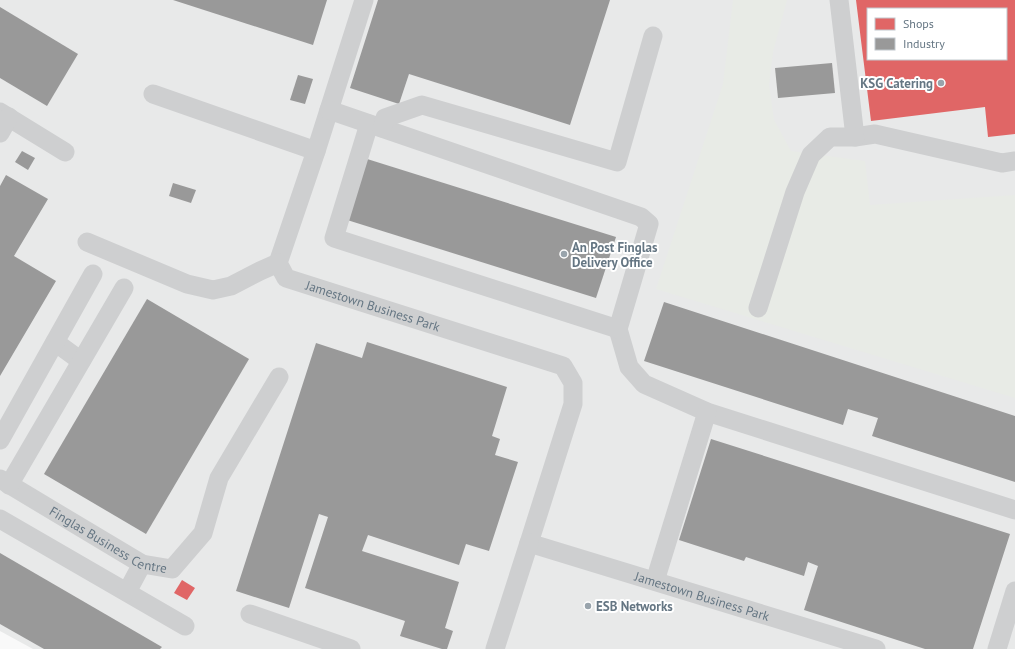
<svg xmlns="http://www.w3.org/2000/svg" width="1015" height="649" font-family="'PT Sans',sans-serif">
<rect width="100%" height="100%" fill="#f9f9f9"/>
<!-- built -->
<path fill="#e8e9e9" fill-rule="evenodd" d="M0,0H1015V649H33L0,631ZM868,9H1006V59H868Z"/>
<!-- green -->
<path fill="#e8ebe6" d="M733,0H787L773,52L769,85L774,120L791,151L865,161L870,205L1015,195V398L656,289L723,84Z"/>
<!-- shops -->
<g fill="#e06666" fill-rule="evenodd">
<path d="M856,0H1015V134L988,137L985,107L871,121ZM868,9H1006V59H868Z"/>
<path d="M182,580L195,588L187,600L174,593Z"/>
</g>
<!-- industry -->
<g fill="#999">
<path d="M173,0H327L313,45Z"/>
<path d="M378,0H610L570,125L409,74L399,104L350,88Z"/>
<path d="M0,7L78,54L47,106L0,78Z"/>
<path d="M832,63L835,93L778,98L775,68Z"/>
<path d="M298,75L313,79L305,104L290,100Z"/>
<path d="M22,151L35,158L28,170L15,162Z"/>
<path d="M364,158L616,237L596,298L344,219Z"/>
<path d="M6,175L48,199L14,256L56,281L0,376V186Z"/>
<path d="M173,183L196,190L191,203L169,196Z"/>
<path d="M147,299L249,359L146,534L44,474Z"/>
<path d="M664,302L1015,416V482L872,436L878,418L848,409L843,425L644,361Z"/>
<path d="M367,342L507,387L492,436L500,439L495,455L518,462L489,551L466,544L459,565L368,535L362,551L459,582L445,628L453,631L447,649H442L400,636L405,621L305,588L328,517L319,514L289,608L236,591L316,343L362,358Z"/>
<path d="M711,439L1010,534L973,649H925L804,610L818,566L808,562L804,576L746,557L744,561L679,540Z"/>
<path d="M0,553L162,647L160,649H44L0,624Z"/>
</g>
<g fill="none" stroke-linecap="round" stroke-linejoin="round">
<!-- minor -->
<g stroke="#cecfd0" stroke-width="19">
<path id="s1" d="M364,0L316,151L278,263L286,278L563,366L573,383V404L529,543L876,649"/>
<path d="M839,0L855,137L875,134L1002,163L1015,161"/>
<path d="M153,94L316,151"/>
<path d="M329,110L641,217L649,224L618,329L629,367L644,384L707,412L1015,510"/>
<path d="M0,112L65,152"/>
<path d="M369,124L334,238L618,329"/>
<path d="M382,128L385,118L422,105L617,162L653,36"/>
<path d="M0,133L9,117"/>
<path d="M87,242L187,284L213,290L231,286L260,271L278,263"/>
<path d="M758,308L795,192L811,155L830,137H855"/>
<path d="M55,342L81,361"/>
<path d="M0,440L93,274"/>
<path id="s2" d="M0,479L142,564L172,569L203,533L219,478L279,377"/>
<path d="M9,485L124,288"/>
<path d="M0,519L185,626"/>
<path d="M655,581L707,412"/>
<path d="M127,592L142,564"/>
<path d="M250,614L351,649"/>
<path d="M495,649L529,543"/>
<path d="M997,649L1015,591"/>
</g>
</g>
<!-- markers -->
<g fill="#99a4ac" stroke="#fff" stroke-width="1.5">
<circle cx="941" cy="83" r="4"/>
<circle cx="564" cy="254" r="4"/>
<circle cx="588" cy="606" r="4"/>
</g>
<g text-anchor="middle" stroke-width="4" stroke-linejoin="round" paint-order="stroke">
<!-- poi labels -->
<g font-size="13" font-weight="bold" fill="#657683" stroke="#fff" text-anchor="start">
<text x="933" y="88" text-anchor="end">KSG Catering</text>
<text x="572" y="252">An Post Finglas<tspan x="572" dy="15">Delivery Office</tspan></text>
<text x="596" y="611">ESB Networks</text>
</g>
<!-- street labels -->
<g font-size="13" fill="#657683" stroke="#fff">
<text dy="5" stroke="none"><textPath href="#s1" startOffset="385">Jamestown Business Park</textPath></text>
<text dy="5" stroke="none"><textPath href="#s2" startOffset="125">Finglas Business Centre</textPath></text>
<text dy="5" stroke="none"><textPath href="#s1" startOffset="952">Jamestown Business Park</textPath></text>
</g>
</g>
<!-- legend -->
<rect x="867" y="8" width="140" height="52" fill="#ffffff" stroke="#c1c8cd"/>
<rect x="875" y="18" width="20" height="12" fill="#e06666" stroke="#c1c8cd"/>
<text x="903" y="28" font-size="12" fill="#657683">Shops</text>
<rect x="875" y="38" width="20" height="12" fill="#999999" stroke="#c1c8cd"/>
<text x="903" y="48" font-size="12" fill="#657683">Industry</text>
</svg>
